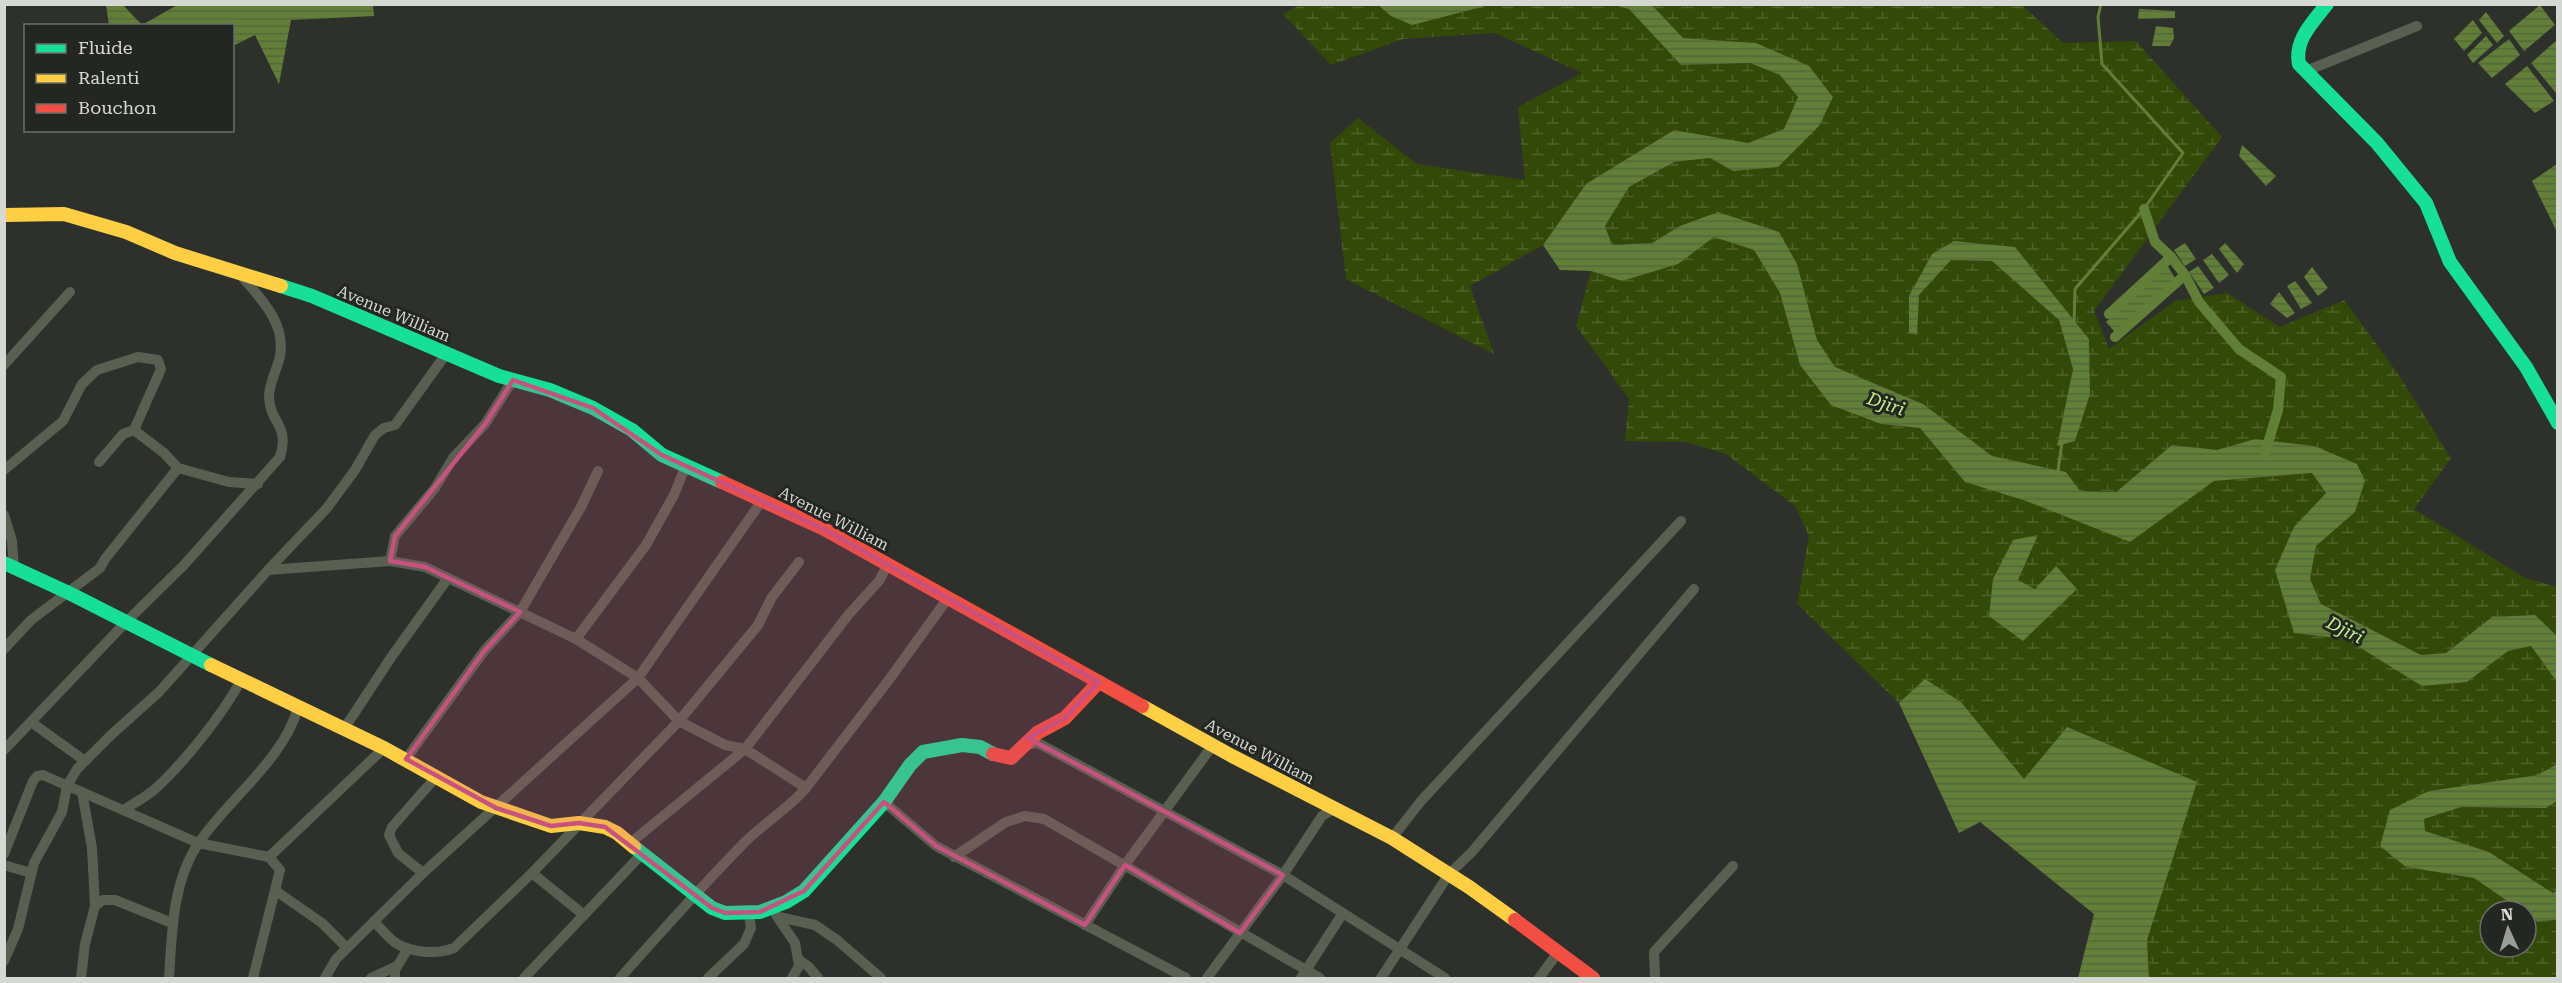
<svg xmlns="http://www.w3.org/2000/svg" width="2562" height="983" font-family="'Roboto Serif',serif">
<defs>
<pattern id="wetland-marsh" width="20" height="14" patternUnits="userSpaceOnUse" patternTransform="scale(1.5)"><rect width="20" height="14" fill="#334908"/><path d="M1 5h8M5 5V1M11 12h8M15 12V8" fill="none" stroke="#50622b"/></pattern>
<pattern id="water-rules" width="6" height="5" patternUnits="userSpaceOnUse" patternTransform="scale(1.5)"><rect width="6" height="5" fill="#627f38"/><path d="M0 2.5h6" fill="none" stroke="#54663b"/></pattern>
</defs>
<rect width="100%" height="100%" fill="#2e302c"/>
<!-- wetland -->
<g fill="url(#wetland-marsh)" fill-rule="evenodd">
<path d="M1300,5H1378L1391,16L1463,11L1489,5H1614L1629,9L1681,65L1750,63L1780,75L1798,97L1784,129L1748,143L1674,130L1586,184L1543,245L1470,286L1494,354L1346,279L1330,143L1358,118L1417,164L1525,180L1518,107L1582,73L1495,33L1403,39L1331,65L1283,14Z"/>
<path d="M1652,5H2022L2063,43L2136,41L2222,137L2094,311L2109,349L2175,301L2227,293L2280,327L2344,300L2399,375L2451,458L2414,509L2525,578L2557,587V636L2535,615L2492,617L2446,653L2421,655L2321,604L2310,579L2316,546L2354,512L2365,481L2255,439L2217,450L2172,445L2116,492L2080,491L2066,472L1992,456L1923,404L1835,367L1817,340L1797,264L1680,226L1652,243L1612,245L1605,226L1629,187L1674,162L1710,158L1733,171L1833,97L1756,43L1683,38ZM1954,241L2015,247L2089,339L2057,446L2073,369L2059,320L1992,261L1951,260L1919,295Z"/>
<path d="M1714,237L1754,250L1780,293L1800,365L1881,424L1920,428L1965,482L2026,501L2130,542L2214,481L2313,473L2326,493L2294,527L2295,633L2346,639L2422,686L2467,682L2508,651L2531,646L2557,682V764L2538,775L2429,791L2406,867L2474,878L2522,911H2490V947H2526V914L2537,921L2557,920V978H2149L2147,940L2196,782L2024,779L1961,702L1925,680L1899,703L1797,604L1809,536L1795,506L1726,454L1686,442L1625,441L1629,399L1576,326L1591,271L1622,281L1678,264ZM2038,535L2018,580L2035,589L1993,579Z"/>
<path d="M2557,801V890L2553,893L2489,852L2424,831V819L2461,807L2546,808Z"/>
</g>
<!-- water -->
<g fill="url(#water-rules)">
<path d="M179,4L373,5L374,16L291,20L279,84L255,35L233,46L232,26L109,25L106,5H123L142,25Z"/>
<path d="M1378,5H1489L1412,25L1391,16Z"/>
<path d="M1614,5H1652L1683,38L1756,43L1809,66L1833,97L1819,126L1778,167L1733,171L1710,158L1674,162L1629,187L1605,226L1612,245L1652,243L1680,226L1718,212L1779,232L1797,264L1817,340L1835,367L1923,404L1992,456L2066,472L2080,491L2116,492L2172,445L2217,450L2255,439L2314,446L2357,464L2365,481L2355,512L2316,546L2310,579L2321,604L2421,655L2446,653L2492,617L2535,615L2557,636V682L2531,646L2508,651L2467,682L2422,686L2346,639L2294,633L2275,570L2294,527L2326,493L2312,473L2214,481L2130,542L2026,501L1965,482L1920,428L1881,424L1831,405L1800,365L1780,293L1754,250L1714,237L1678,264L1622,281L1591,271L1560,270L1543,245L1586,184L1674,130L1748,143L1784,129L1798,97L1780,75L1750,63L1681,65L1629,9Z"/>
<path d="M2540,5L2555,25L2524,51L2509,31Z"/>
<path d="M2139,9L2175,11V18L2138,19Z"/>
<path d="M2486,12L2504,36L2497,43L2479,20Z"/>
<path d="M2473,20L2482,33L2464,51L2454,39Z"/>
<path d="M2156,26L2173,28L2174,38L2170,46H2152Z"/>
<path d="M2486,36L2493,45L2473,63L2467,55Z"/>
<path d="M2509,39L2520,55L2492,78L2478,63Z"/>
<path d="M2557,40V94L2531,63Z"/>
<path d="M2527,66L2554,101L2535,113L2505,84Z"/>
<path d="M2242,145L2276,176L2266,186L2239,156Z"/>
<path d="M2557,164V232L2532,181Z"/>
<path d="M1954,241L2015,247L2089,339L2090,394L2075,441L2057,446L2073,369L2059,320L1992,261L1951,260L1919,295L1917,335L1909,333V296L1932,254Z"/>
<path d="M2185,243L2196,259L2185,266L2174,250Z"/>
<path d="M2225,243L2244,264L2237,273L2219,249Z"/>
<path d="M2212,254L2229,275L2219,283L2203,260Z"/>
<path d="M2167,265L2175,278L2115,332L2106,322Z"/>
<path d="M2198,266L2214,288L2204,294L2189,272Z"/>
<path d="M2312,267L2328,288L2318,296L2304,277Z"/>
<path d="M2295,281L2312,303L2301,309L2287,286Z"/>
<path d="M2279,292L2295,313L2287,318L2270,304Z"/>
<path d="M2038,535L2018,580L2035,589L2056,566L2077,589L2023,641L1989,616L1993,579L2013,540Z"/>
<path d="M1925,679L1961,702L2024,779L2067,727L2197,782L2147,940L2149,978H2078L2094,914L1980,822L1959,833L1899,703Z"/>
<path d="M2557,764V801L2546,808L2461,807L2424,819L2425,831L2489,852L2553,893L2557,890V920L2537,921L2526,914V911H2522L2474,878L2406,867L2380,846L2390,810L2429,791L2538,775Z"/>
</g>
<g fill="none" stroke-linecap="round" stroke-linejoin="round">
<!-- stream -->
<g stroke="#627f38" stroke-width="3">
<path d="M2074,324L2075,289L2144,209L2183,153L2102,64L2098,17L2101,4"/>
<path d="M2058,471L2062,442"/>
</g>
<!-- canal -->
<g stroke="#627f38" stroke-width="10">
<path d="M2144,209L2155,242L2171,257L2185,275L2199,302L2239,349L2281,377L2278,410L2265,453"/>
<path d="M2109,314L2171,257"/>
<path d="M2115,337L2185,275"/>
</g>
<!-- street -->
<g stroke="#596051" stroke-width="10">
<path d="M2306,71L2417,26"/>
<path d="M4,365L70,292"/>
<path d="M99,462L123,434L134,430L164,453L178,468"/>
<path d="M4,470L63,421L82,384L97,370L138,357L158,360L161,369L134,430"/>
<path d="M4,515L12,541L14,568"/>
<path d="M390,561L395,536L435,488L453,458L485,424L513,380"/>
<path d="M268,570L390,561L425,567L576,639L638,678L679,721L725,745L745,749L806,788"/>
<path d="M576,639L646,545L674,495L686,465"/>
<path d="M4,649L31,620L100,568L105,559L178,468L229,482L258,484"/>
<path d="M31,722L85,761"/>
<path d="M344,729L392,656L448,578"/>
<path d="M1023,745L1038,743L1283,875L1445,978"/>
<path d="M4,750L126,622L184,565L280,457C290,424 270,424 269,397C269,383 277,370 280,356C286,322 260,298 239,273"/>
<path d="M406,759L484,651L520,612L581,507L598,471"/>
<path d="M884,802L936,846L1186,978"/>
<path d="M124,810C134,803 146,797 155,789C183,764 223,714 241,680"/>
<path d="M1392,838L1421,801L1681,521"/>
<path d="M629,844L745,749L849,614L879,581L888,564"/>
<path d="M4,854L33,781L37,776L43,775L198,843L269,857L280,870L253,978"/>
<path d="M269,857L384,748"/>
<path d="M954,857L1006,822L1025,816L1044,819L1320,978"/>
<path d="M4,865L31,873"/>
<path d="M423,873L398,853L389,835L392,827L436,777"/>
<path d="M532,873L584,915"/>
<path d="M276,891L322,923L347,948"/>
<path d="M95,906L103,900H115L172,923"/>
<path d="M776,915L795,943L799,966L792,978"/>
<path d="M779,917L815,925L837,940L881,978"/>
<path d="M374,921C392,942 398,949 426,952C437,952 444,952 454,948L532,873L679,721L758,625L772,597L799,562"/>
<path d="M1085,925L1125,865L1213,745"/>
<path d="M798,959L809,967L818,978"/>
<path d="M4,961L18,929L34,863L62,812L67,786L77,769L111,735L159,692L268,570L327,508L355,470L375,435L384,428L395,425L446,354"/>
<path d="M81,978L85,944L95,906L92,848L82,792"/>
<path d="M169,978C172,934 172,883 198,844C226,801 285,759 298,707"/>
<path d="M325,978L336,959L423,873L638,678L763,499"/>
<path d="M371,978L397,966"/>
<path d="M395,978V970L407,950"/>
<path d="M524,978L641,855"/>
<path d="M620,978C661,932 701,887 744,843C764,823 788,809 806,788L888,681L948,598"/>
<path d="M708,978L744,944L751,928L749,914"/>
<path d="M1207,978L1283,875L1322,816L1333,809"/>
<path d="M1301,978L1343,913"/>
<path d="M1381,978L1449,874L1471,853L1694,589"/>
<path d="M1539,978L1559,951"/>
<path d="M1655,978L1654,952L1733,866"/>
</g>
<!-- fast -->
<g stroke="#16e098" stroke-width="14">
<path d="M2327,4C2313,22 2294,40 2299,64L2377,143L2426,203L2450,262L2526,367L2558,423"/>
<path d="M281,286L312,296L499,376L550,390L593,408L632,430L662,455L722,482"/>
<path d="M4,563L69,593L211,665"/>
<path d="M634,847L712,908L725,913L760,912L786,902L804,891L884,802L910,765L923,752L962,745L980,747L993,754"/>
</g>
<!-- slow -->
<g stroke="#ffcf43" stroke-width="14">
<path d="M4,215L64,214L126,232L175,253L281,286"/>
<path d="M211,665L384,748L481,802L551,826L579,823L605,827L617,833L634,847"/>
<path d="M1142,706L1232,756L1392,838L1469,887L1515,920"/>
</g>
<!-- jam -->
<g stroke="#f24e42" stroke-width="14">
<path d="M722,482L824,529L1142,706"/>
<path d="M993,754L1011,758L1037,733L1065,718L1099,682"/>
<path d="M1515,920L1593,978"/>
</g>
</g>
<!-- marked area -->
<path fill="#c8527f" fill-opacity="0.2" stroke="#c8527f" stroke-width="4.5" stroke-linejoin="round" d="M513,380L593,408L662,455L824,529L1099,682L1065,718L1028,738L1283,875L1240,933L1125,865L1085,925L936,846L884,802L804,891L760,912L725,913L712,908L605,827L579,823L551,826L496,808L406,759L484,651L520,612L425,567L390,561L395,536L485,424Z"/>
<g text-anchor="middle" stroke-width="6" stroke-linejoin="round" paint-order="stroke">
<!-- street labels -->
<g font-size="16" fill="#d6d8d4" stroke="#242721">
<text transform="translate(394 313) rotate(23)" y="6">Avenue William</text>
<text transform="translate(834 518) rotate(27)" y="6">Avenue William</text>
<text transform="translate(1260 751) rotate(28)" y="6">Avenue William</text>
</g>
<!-- water labels -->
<g font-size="18" font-style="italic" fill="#c5f389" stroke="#242721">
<text transform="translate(1886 404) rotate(19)" y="6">Djiri</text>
<text transform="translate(2345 630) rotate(27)" y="6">Djiri</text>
</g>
</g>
<!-- border -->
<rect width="2562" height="983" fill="none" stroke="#d6d8d4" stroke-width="12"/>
<!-- legend -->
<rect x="24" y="24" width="210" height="108" fill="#242721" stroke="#6b6e69" stroke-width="1.5"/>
<rect x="36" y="44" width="30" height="9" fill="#16e098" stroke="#6b6e69" stroke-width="1.5"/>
<text x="78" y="54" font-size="18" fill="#d6d8d4">Fluide</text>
<rect x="36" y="74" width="30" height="9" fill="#ffcf43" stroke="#6b6e69" stroke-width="1.5"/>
<text x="78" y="84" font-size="18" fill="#d6d8d4">Ralenti</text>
<rect x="36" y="104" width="30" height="9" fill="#f24e42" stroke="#6b6e69" stroke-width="1.5"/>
<text x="78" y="114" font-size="18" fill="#d6d8d4">Bouchon</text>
<!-- north arrow -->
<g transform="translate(2508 929) rotate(356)"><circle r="28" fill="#242721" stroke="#6b6e69" stroke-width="1.5"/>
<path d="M0-4.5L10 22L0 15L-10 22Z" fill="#9b9d99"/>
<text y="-9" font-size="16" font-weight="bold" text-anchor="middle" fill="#d6d8d4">N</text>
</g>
</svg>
